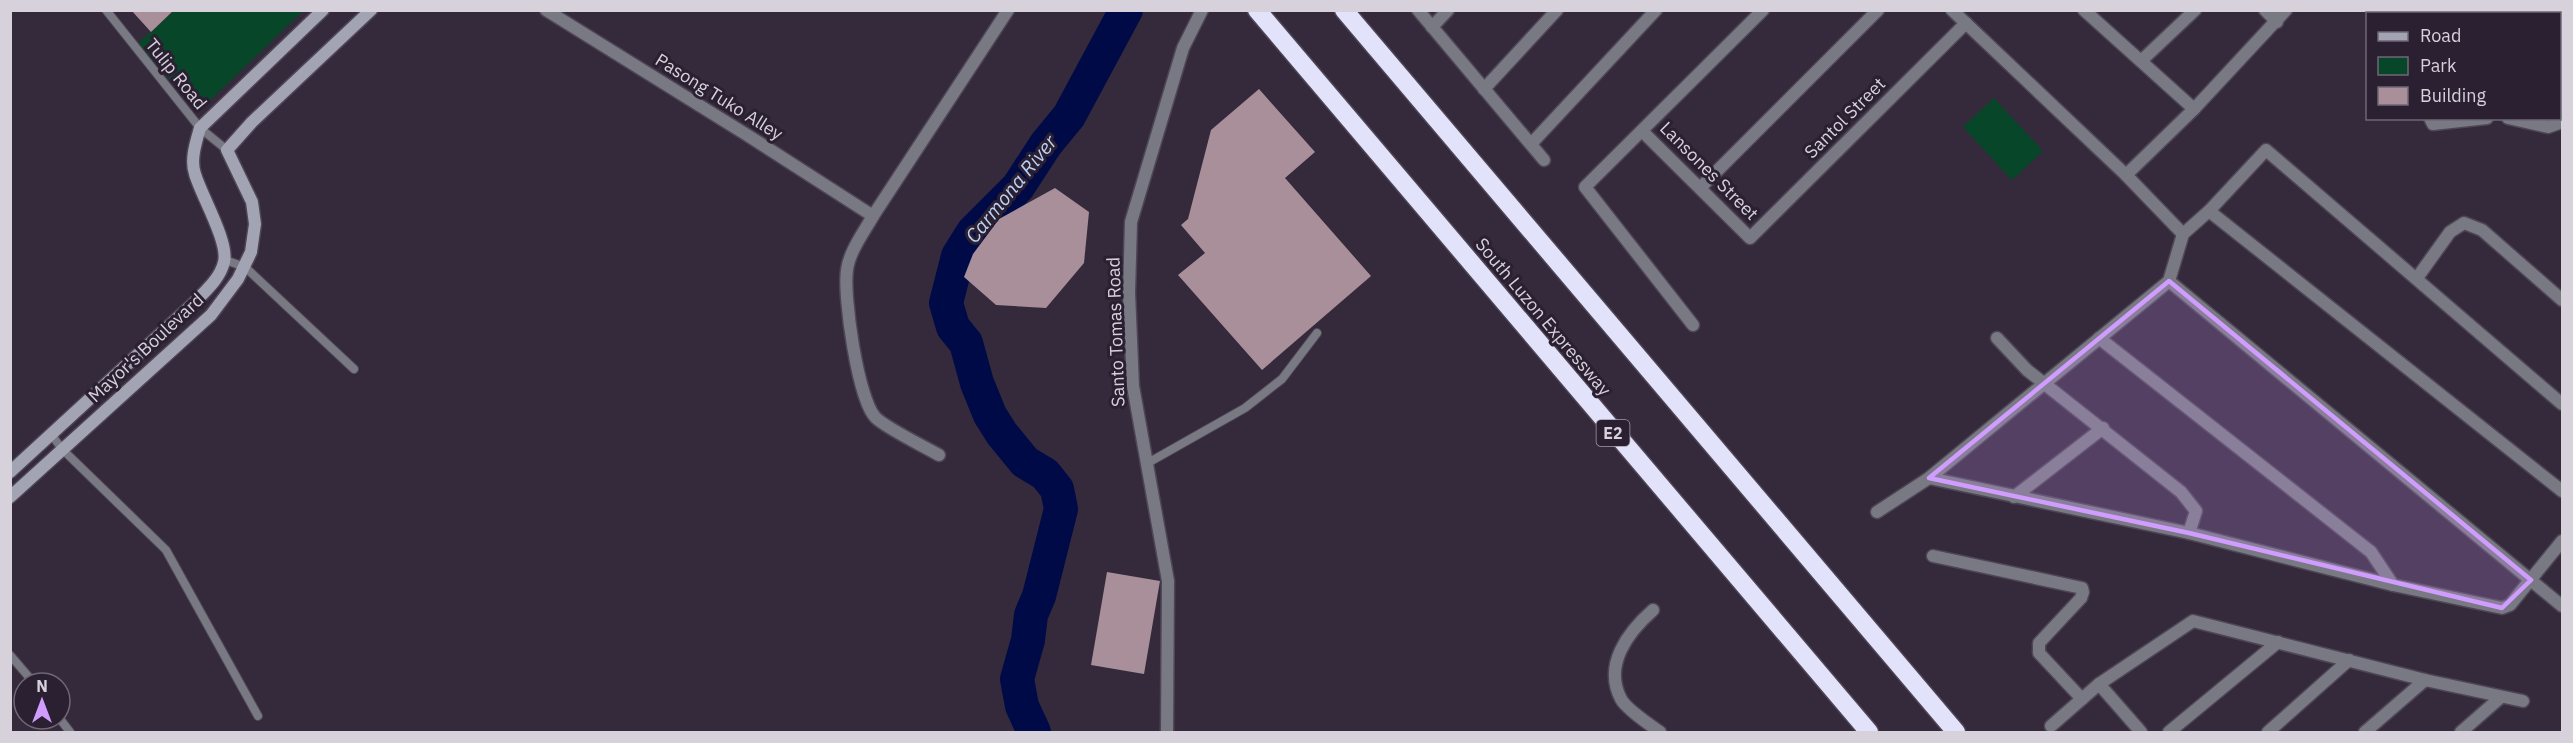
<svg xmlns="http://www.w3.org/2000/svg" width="2573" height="743" font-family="'IBM Plex Sans',sans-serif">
<rect width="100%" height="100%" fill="#342a3b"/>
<!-- green -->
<g fill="#084629">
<path d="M174,11H303L198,112L138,43Z"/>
<path d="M1994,98L2043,151L2012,180L1963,127Z"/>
</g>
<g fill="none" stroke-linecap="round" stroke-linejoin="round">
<!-- river -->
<path stroke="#000a46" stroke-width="34" d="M1034,732L1022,706L1017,679L1028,640L1031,615L1039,596L1061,509L1057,489L1045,474L1025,462L1002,434L990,415L977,383L966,343L953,327L946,303L958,256L973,232L1018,187L1046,144L1069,116L1126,10"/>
</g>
<!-- building -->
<g fill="#a98f99">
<path d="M131,10H174L151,32Z"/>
<path d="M1259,89L1315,152L1285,178L1371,276L1262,370L1178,275L1205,253L1181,225L1188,219L1211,130Z"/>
<path d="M1055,188L1089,212L1084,263L1046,308L996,305L964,277L973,254L999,219Z"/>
<path d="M1107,572L1160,581L1144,674L1091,665Z"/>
</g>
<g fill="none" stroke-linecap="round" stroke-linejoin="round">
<defs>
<g id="service">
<path d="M106,10L200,128L227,150"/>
<path d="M225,260L245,267L354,369"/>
<path d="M51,434L62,449L166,550L258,716"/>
<path d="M1146,464L1245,408L1282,379L1317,333"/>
<path d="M10,655L34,683"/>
<path d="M60,719L70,732"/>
</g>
<g id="minor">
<path d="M546,10L747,135L873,216L1008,10"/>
<path d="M1418,10L1544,160"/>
<path d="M1952,10L2126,175L2183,234"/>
<path d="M2084,10L2194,109"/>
<path d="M2265,10L2277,22"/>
<path d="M2392,10L2393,14"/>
<path d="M2469,14L2471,10"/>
<path d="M1432,27L1448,10"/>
<path d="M2141,61L2195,10"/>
<path d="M1484,89L1557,10"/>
<path d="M2430,118L2433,124L2487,118"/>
<path d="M2508,118L2548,127L2562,122"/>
<path d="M1642,131L1750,238L1966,23"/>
<path d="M1531,144L1656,10"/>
<path d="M2126,175L2194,109L2286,10"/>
<path d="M1700,188L1878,10"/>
<path d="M2209,211L2562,491"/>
<path d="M873,216C864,232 849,252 847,270C843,295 858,401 876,418C888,429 923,446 939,455"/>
<path d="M2417,278L2450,232L2464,223L2482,230L2562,300"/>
<path d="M2169,281L2562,606"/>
<path d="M1693,325L1585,187L1763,10"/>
<path d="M1997,338L2027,370L2181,492L2196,511L2189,533"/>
<path d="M2099,338L2371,552L2393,585"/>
<path d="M1929,478L2189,533L2393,585L2502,608L2510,605L2562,541"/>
<path d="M2014,497L2103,428"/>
<path d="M1877,512L1929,478L2169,281L2183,234L2209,211L2266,150L2562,404"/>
<path d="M1933,556L2082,588L2083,592L2081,598L2039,643V653L2082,699"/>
<path d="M1653,610C1628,632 1603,665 1621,699C1626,709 1650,725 1660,732"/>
<path d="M2099,684L2141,732"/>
<path d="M2051,726L2099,684L2193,621L2425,680L2523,701"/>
<path d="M2169,732L2278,642"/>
<path d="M2268,732L2349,660"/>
<path d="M2365,732L2425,680"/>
<path d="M2461,732L2501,697"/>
</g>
<path id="tertiary" d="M1167,732L1168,581L1133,386L1129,293L1131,222L1183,48L1202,10"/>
<g id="secondary">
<path d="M10,472L194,303C205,291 220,279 224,262C229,242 201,195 195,174C190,160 196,142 200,128L323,10"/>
<path d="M10,497L211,315L238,279L251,252L255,224L252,202L227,150L252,122L371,10"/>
</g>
<g id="motorway">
<path d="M1257,10L1869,732"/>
<path d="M1344,10L1956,732"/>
</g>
</defs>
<!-- service casing -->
<use href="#service" stroke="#4e4555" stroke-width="10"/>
<!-- minor casing -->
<use href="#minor" stroke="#4e4555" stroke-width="15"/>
<!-- tertiary casing -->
<use href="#tertiary" stroke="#4e4555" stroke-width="15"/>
<!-- secondary casing -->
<use href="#secondary" stroke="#4e4555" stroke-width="15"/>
<!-- motorway casing -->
<use href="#motorway" stroke="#4e4555" stroke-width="21"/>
<!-- service -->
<use href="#service" stroke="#797983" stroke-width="8"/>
<!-- minor -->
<use href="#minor" stroke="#797983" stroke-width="12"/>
<!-- tertiary -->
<use href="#tertiary" stroke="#797983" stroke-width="12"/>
<!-- secondary -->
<use href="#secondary" stroke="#a3a4b3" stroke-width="12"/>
<!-- motorway -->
<use href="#motorway" stroke="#e2e2fb" stroke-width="18"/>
</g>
<!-- marked area -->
<path fill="#d09dff" fill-opacity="0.2" stroke="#d09dff" stroke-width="4.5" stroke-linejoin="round" d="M2169,281L2531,580L2502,608L2189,533L1929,478Z"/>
<g text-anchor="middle" stroke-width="6" stroke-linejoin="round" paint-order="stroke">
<!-- shield labels -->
<rect fill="#2a2031" stroke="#a39ca9" stroke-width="1.5" x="1596.5" y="420" width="33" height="26" rx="4.5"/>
<g font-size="16" font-weight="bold" fill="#d7d1dc">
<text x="1613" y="439">E2</text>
</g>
<!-- street labels -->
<g font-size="18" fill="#d7d1dc" stroke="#2a2031">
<text transform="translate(176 74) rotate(51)" y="6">Tulip Road</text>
<text transform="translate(719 97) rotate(32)" y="6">Pasong Tuko Alley</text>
<text transform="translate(1845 118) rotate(-45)" y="6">Santol Street</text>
<text transform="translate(1709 171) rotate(45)" y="6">Lansones Street</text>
<text transform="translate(1543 317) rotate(50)" y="6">South Luzon Expressway</text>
<text transform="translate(1116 332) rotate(-92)" y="6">Santo Tomas Road</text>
<text transform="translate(146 348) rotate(-43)" y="6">Mayor's Boulevard</text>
</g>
<!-- water labels -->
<g font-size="20" font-style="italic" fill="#bbd1f6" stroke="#2a2031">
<text transform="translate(1011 189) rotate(-51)" y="7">Carmona River</text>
</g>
</g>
<!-- border -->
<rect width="2573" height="743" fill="none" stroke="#d7d1dc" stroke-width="24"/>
<!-- legend -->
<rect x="2366" y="12" width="195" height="108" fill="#2a2031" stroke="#6f6775" stroke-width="1.5"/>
<rect x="2378" y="32" width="30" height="9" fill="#a3a4b3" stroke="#6f6775" stroke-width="1.5"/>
<text x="2420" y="42" font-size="18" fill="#d7d1dc">Road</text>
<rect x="2378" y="57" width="30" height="18" fill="#084629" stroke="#6f6775" stroke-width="1.5"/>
<text x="2420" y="72" font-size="18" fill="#d7d1dc">Park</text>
<rect x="2378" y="87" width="30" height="18" fill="#a98f99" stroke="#6f6775" stroke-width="1.5"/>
<text x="2420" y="102" font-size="18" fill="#d7d1dc">Building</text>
<!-- north arrow -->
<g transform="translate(42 701)"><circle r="28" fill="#2a2031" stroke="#6f6775" stroke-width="1.5"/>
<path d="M0-4.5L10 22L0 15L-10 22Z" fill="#d09dff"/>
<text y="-9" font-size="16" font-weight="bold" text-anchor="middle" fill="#d7d1dc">N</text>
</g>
</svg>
